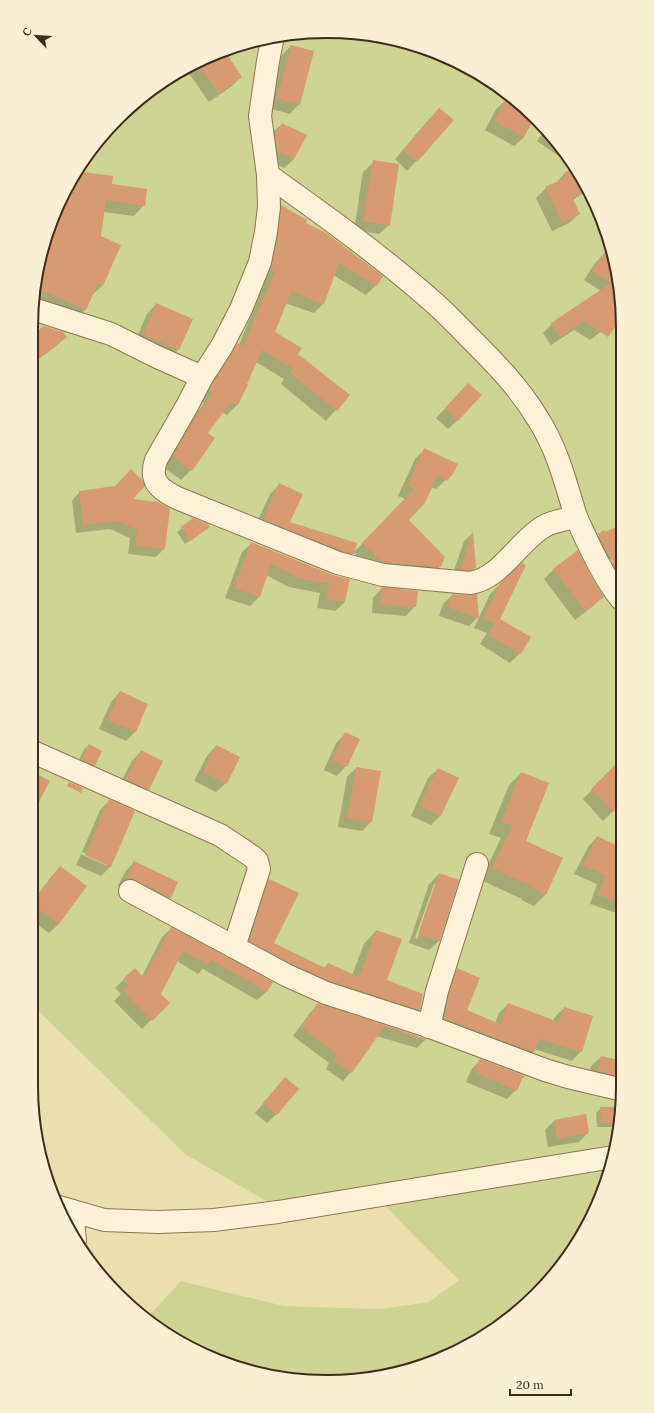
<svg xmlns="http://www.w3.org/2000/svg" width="654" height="1413" font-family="Lora,serif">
<rect width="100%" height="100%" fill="#f4e4c2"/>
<!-- farmland -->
<path fill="#eadfaf" d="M31,1004L185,1154L278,1208L372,1192L416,1238L459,1280L429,1302L379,1309L284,1306L181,1281L148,1317L104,1281L71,1234L47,1181L31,1086Z"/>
<!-- green -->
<path fill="#ced494" d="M327,31L385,37L440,53L507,92L562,147L600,214L620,288L623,1086L617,1144L601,1199L549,1281L475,1342L422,1366L366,1379L269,1376L179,1342L148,1317L181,1281L284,1306L379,1309L429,1302L459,1280L416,1238L372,1192L278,1208L185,1154L31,1004V327L37,269L53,214L81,163L118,118L162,81L214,54L269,37Z"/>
<!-- shadow -->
<g fill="#0003" fill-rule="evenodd">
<path d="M291,46L299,104L290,114L268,108L282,55Z"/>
<path d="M223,51L241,77L232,86L209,102L186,69L214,54Z"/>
<path d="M506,100L525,110L533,118L524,137L514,146L485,130L496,109Z"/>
<path d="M430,118L416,161L407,171L395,159Z"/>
<path d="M282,124L294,159L284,168L268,160L272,133Z"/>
<path d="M545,130L562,147L573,166L537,141Z"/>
<path d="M83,160L84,173L110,185L144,205L134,216L103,212L100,236L102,286L91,296L85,310L74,320L33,302L37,269L53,214Z"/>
<path d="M373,163L389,225L379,234L354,230L363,172Z"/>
<path d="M574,167L587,190L572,201L579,214L569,223L552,231L536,198L546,188L556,183L565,173Z"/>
<path d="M282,206L305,224L382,276L376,285L366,295L333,275L324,303L314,313L285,303L273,332L297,354L349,395L326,421L281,384L284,379L256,362L245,385L247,386L237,405L227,415L222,412L207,433L191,470L181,480L163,467L185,429L204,403L200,401L228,355L239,345L265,281L261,280L272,216Z"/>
<path d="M604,254L613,260L620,288L621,315L614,322L590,340L574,330L551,345L543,333L552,324L601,291L584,280L595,263Z"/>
<path d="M156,304L178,350L169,359L134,344L147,314Z"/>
<path d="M31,328L35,334L66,337L56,346L31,365Z"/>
<path d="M459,394L458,420L448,429L436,418Z"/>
<path d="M424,450L453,473L436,489L431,487L408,520L440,566L431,576L373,571L354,553L344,563L254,529L270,494L279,485L289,523L354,552L405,499L398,496L415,459Z"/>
<path d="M80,492L131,499L164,549L156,557L128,554L130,538L110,529L76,533L72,500Z"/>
<path d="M621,496V509L615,505Z"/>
<path d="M194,519L204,531L185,544L177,532Z"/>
<path d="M615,528L621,540V543L610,560L602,569L589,545L604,531L605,533Z"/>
<path d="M473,533L475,568L465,578L451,579L464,541Z"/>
<path d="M252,543L333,576L345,602L335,611L317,608L320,593L289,587L266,575L259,597L250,606L225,598L242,552Z"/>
<path d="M577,552L603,597L593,606L575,620L544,579L553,570Z"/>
<path d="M621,558V592L603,572L612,563Z"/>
<path d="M500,584L499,619L529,637L520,653L510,663L480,644L487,633L474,628L490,594Z"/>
<path d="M382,588L415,606L406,616L372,613L373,598Z"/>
<path d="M452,595L478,617L469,626L439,616L443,604Z"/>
<path d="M120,692L147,704L135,732L126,741L99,729L111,702Z"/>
<path d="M345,734L346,766L337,776L324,770L336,743Z"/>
<path d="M89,745L94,765L89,769L77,764L84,749Z"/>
<path d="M216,746L226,783L216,792L194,781L207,756Z"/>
<path d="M141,751L148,789L139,799L117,789L132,761Z"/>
<path d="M622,759V802L603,821L583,799Z"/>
<path d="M356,768L380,772L371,822L362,831L338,827L347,777Z"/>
<path d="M438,769L458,778L440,816L431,825L411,816L428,778Z"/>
<path d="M521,773L525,841L546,894L534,906L521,900L522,899L481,880L501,838L489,834L509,785Z"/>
<path d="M109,801L111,866L101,876L76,865L81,854L107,866V864L82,852L100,810Z"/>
<path d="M597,837L622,849V915L590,904L597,884L574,874L588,847Z"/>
<path d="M134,862L170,897L160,907L126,889L118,886L125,872Z"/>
<path d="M60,867L86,886L59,924L49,933L31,920V882L39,893L51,877Z"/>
<path d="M439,874L458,881L439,941L429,950L409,943L429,884ZM434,884H436L417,939L415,938Z"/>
<path d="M269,880L273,944L323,969L328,964L352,975L364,944L376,931L385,981L422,995L419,1010L406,1023L237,954L256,893Z"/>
<path d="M171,929L271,982L266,992L257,1000L203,969L198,974L177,961L160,994L168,1003L142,1029L114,1001L121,994L115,988L135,969L142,976L162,937Z"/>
<path d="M458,969L466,1010L495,1023L499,1013L508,1004L554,1021V1018L564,1008L581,1051L572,1061L534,1049L533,1052L523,1061L435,1028L448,978Z"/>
<path d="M318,1004L425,1040L417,1048L376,1036L351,1072L343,1081L326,1069L329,1063L293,1036L310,1013Z"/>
<path d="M601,1057L623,1062V1086L588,1080L591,1066Z"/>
<path d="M480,1060L524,1077L520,1080L516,1090L507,1099L466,1082L471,1070Z"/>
<path d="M285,1078L277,1114L267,1123L255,1113Z"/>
<path d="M601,1108H621L619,1125L618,1127H597L596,1113Z"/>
<path d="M554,1121L588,1133L579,1142L548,1147L545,1130Z"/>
</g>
<!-- building -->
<g fill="#d79a73">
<path d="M291,45L314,51L300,105L277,98Z"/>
<path d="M224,50L242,77L219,94L197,62L214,54Z"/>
<path d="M506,99L523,108L534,119L524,137L494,121Z"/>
<path d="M439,108L454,120L417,162L403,150Z"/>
<path d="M282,123L307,135L294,159L277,151L275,136Z"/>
<path d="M373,160L399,164L390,226L363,221Z"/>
<path d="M573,166L586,189L573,199L580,214L562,223L545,187L567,177L564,173Z"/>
<path d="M76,171L113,176L112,184L147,189L145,206L106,200L101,236L121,245L103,286L98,284L86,310L35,287L37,269L44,246L66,195H63Z"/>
<path d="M281,205L307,220L306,223L326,233L383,276L377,286L339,263L324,304L291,292L275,332L302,348L298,354L350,395L337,411L290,373L294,369L262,350L247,384L248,385L238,405L231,402L208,433L215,438L192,471L173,456L195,418L213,393L209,390L237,343L243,346L275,271L270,270L278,234Z"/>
<path d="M609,246L620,288L621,319L608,337L584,321L560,337L551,323L611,283L592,271Z"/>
<path d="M156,303L193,319L179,350L143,335Z"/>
<path d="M44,326L63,332L67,337L31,364V335Z"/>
<path d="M468,383L482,395L458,421L445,408Z"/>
<path d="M424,448L458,464L453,474L447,481L437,476L425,503L409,520L445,557L441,567L382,562L362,543L414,489L407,486Z"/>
<path d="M131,469L142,480L145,486L133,499L158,502L170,508L165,549L135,546L137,530L119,521L83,525L79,491L115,486Z"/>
<path d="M279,483L303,494L290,522L357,543L354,554L342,551L263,519Z"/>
<path d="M193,518L208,524L210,527L190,541L181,527Z"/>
<path d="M616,527L621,538V578L598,534L604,530L605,532Z"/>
<path d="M473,531L476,568L469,570H460Z"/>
<path d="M251,542L333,575L350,579L345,602L326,599L329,584L298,578L271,564L260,597L234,588Z"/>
<path d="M578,550L591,576L604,597L585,611L553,569Z"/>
<path d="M522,563L526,565L500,619L531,637L521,654L488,635L495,623L483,619L500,583Z"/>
<path d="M382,587L418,591L416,607L380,604Z"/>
<path d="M452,594L469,595L477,594L479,618L447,607Z"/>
<path d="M120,691L148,704L136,732L107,720Z"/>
<path d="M345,732L360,739L347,767L332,760Z"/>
<path d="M89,744L102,751L95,766L81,759Z"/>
<path d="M216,745L240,757L227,784L203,772Z"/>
<path d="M141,750L163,761L149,790L126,779Z"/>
<path d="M622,758V804L613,812L591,789Z"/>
<path d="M356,767L381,771L372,822L347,818Z"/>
<path d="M438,768L459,778L441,816L419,806Z"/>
<path d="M31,771L50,781L31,817Z"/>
<path d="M521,772L549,783L526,841L563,858L546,895L532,888L533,887L492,868L512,826L501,822Z"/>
<path d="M69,782L83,788L81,793L67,786Z"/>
<path d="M109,799L135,811L111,867L85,855Z"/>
<path d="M597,836L622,848V903L598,895L605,875L583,865Z"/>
<path d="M134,861L178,882L171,898L136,880L127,877Z"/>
<path d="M60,866L87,886L59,924L32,904Z"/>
<path d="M439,873L459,880L440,941L418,934Z"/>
<path d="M269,879L299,893L274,943L325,968L328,963L359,977L376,930L402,939L387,980L423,994L420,1010L330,981L292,964L249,941Z"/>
<path d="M171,927L273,982L267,992L211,960L208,965L183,951L161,994L170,1003L152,1021L123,991L129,985L123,979L135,968L144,978Z"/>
<path d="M457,968L480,978L467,1010L500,1024L508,1003L559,1022L564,1007L593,1016L582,1052L539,1039L534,1052L444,1018L449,994Z"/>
<path d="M318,1003L421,1037L426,1039V1040L384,1027L352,1073L333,1060L337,1054L301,1027Z"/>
<path d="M601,1056L623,1061V1077L597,1071Z"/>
<path d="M480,1059L525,1076L524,1078L523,1077L517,1091L474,1072Z"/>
<path d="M285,1077L299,1089L277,1115L263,1103Z"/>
<path d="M600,1107H621L619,1123H601Z"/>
<path d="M586,1114L589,1133L557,1139L554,1120Z"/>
</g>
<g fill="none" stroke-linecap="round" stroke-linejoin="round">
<defs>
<g id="minor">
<path d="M273,36L268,61L260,116L268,175L269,207L266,232L260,262L241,309L222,346L202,377L187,406L156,460C149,481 159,489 177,498L338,563L383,575L470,583C500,579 518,542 543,527C552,521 565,520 576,517C589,545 602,575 621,599"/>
<path d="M268,175C324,215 380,255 431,300C444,311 456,324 468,336C494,362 519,387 538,419C557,448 566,484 576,517"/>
<path d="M33,309L111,334L155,356L202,377"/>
<path d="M31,751L220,835L253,857L257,861L259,869L234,947"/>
<path d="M130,891L286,975L326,993L425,1025L545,1070L568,1077L623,1090"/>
<path d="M429,1027L437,991L477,864"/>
<path d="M59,1207L104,1220L158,1222L214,1220L278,1212L613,1157"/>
<path d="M72,1211L75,1240"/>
</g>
</defs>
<!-- minor casing -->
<use href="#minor" stroke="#917456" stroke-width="24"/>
<!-- minor -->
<use href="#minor" stroke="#fdf1d7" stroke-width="22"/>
</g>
<!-- crop -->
<path d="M0 0H654V1413H0ZM327 38H327A289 289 0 0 1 616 327V1086A289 289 0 0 1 327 1375H327A289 289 0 0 1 38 1086V327A289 289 0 0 1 327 38Z" fill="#faeed3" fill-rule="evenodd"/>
<path fill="none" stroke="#3f2c1d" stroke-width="2" d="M327 38H327A289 289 0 0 1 616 327V1086A289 289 0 0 1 327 1375H327A289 289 0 0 1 38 1086V327A289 289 0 0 1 327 38Z"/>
<!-- north arrow -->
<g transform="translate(36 36) rotate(295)" stroke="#faeed3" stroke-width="3" paint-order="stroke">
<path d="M0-3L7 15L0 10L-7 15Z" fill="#3f2c1d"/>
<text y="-6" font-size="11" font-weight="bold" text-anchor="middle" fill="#3f2c1d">С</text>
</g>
<!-- scale -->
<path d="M510 1389v6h61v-6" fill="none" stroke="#3f2c1d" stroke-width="2"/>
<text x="516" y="1389" font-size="12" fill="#3f2c1d" stroke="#faeed3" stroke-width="3" paint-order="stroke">20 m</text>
</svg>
